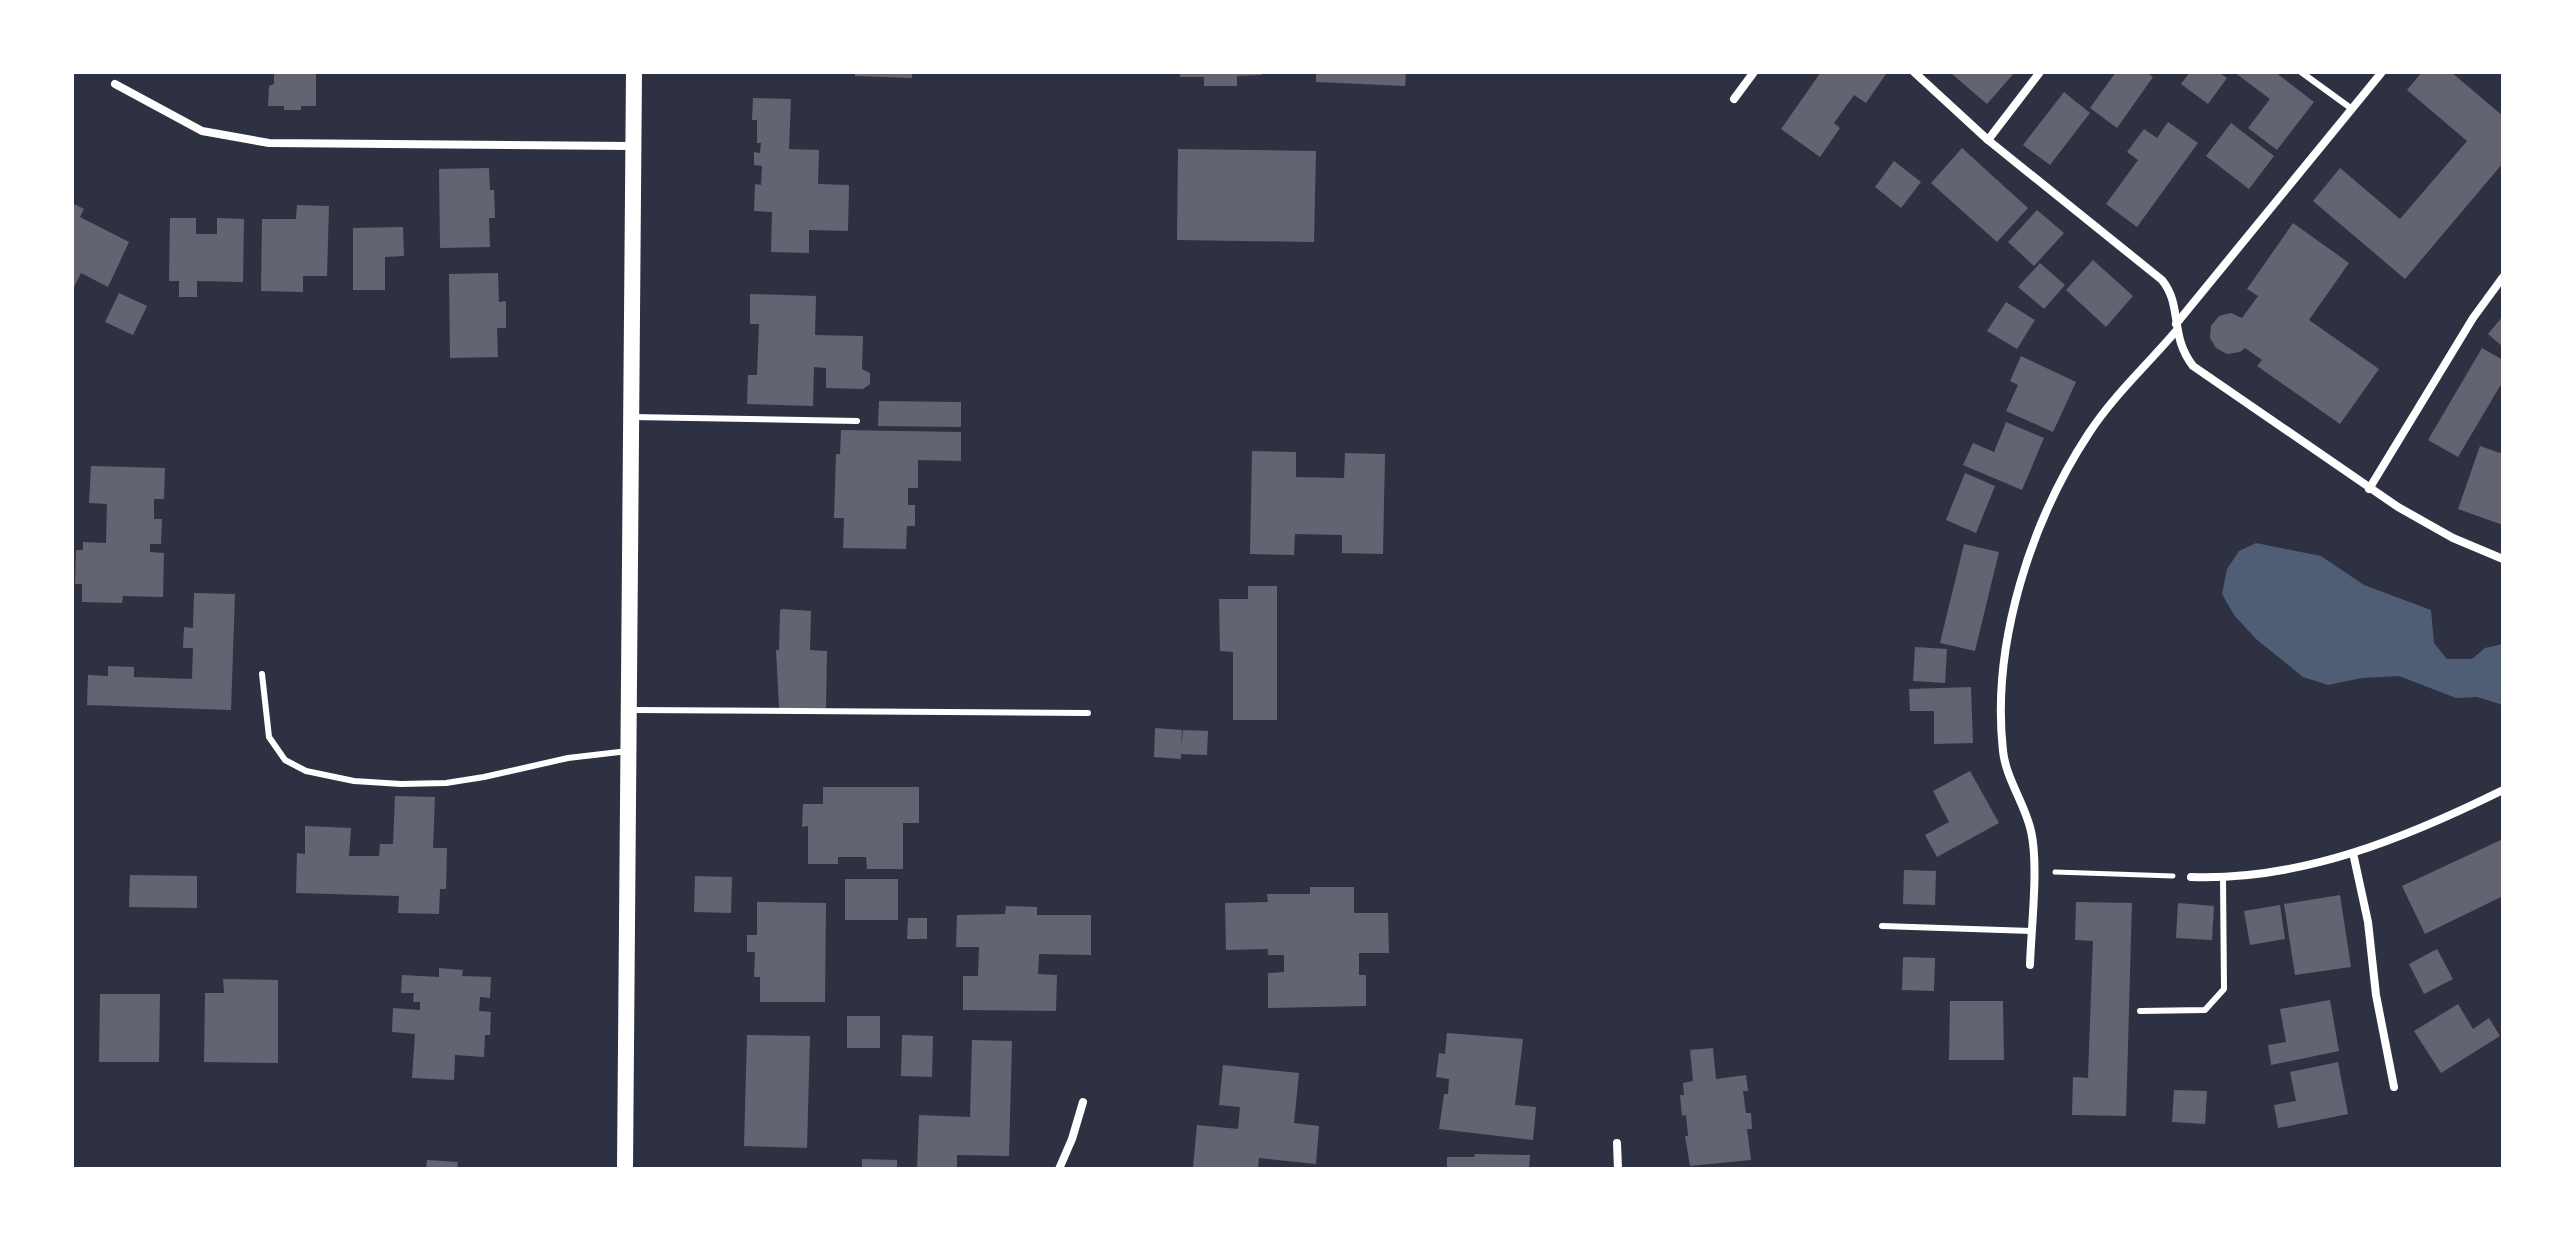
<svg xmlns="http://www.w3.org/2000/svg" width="2575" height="1241" font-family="Cabin,sans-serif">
<rect width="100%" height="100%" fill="#2d3142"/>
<!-- water -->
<path fill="#4f5d75" d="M2256,543L2321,556L2364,585L2431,610L2434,643L2447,659H2472L2485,648L2503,644V705L2477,697L2456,698L2399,676L2362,678L2328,685L2303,677L2256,639L2234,615L2222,594L2227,569L2239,551Z"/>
<!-- building -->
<g fill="#626471">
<path d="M274,72H316V106H301V110H284V106H268L269,86L274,84Z"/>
<path d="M855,72H912V78L855,76Z"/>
<path d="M1180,72H1262V75L1237,76V86H1204V77H1180Z"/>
<path d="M1316,72H1406L1405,86L1316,82Z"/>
<path d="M1821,72L1886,74L1866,103L1854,95L1834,123L1840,128L1820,157L1781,129Z"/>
<path d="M1953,72H2015L1987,104L1952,74Z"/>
<path d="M2116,72H2146L2153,77L2117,128L2090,108Z"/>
<path d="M2190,72H2218L2227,78L2208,104L2181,84Z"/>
<path d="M2234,72H2275L2314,102L2277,150L2248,128L2270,99Z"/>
<path d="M2422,72H2451L2503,116V163L2405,279L2313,201L2340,168L2400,219L2467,141L2407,90Z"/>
<path d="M2064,92L2090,113L2050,165L2023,145Z"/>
<path d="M753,98L791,99L789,149L819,150L818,184L849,185L848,231L809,230V253L771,252L772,212L754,211L755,184L761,185L762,166L754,165V152L760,153L761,143H757V120H752Z"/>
<path d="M2168,122L2198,143L2137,227L2106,204L2138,160L2127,152L2144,129L2157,138Z"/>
<path d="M2231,123L2274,156L2249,189L2206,156Z"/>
<path d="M1962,148L2028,208L1997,242L1931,183Z"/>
<path d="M1178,149L1316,151L1314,242L1177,240Z"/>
<path d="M1894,161L1921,182L1901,208L1875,187Z"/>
<path d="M489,168L490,190H494L495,218H489L490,247L440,248L439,169Z"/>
<path d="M72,203L84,209L80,217L129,242L108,287L81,273L72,291Z"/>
<path d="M297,205L329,206L327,276H303V292L261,291L262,219H296Z"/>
<path d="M2037,210L2064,233L2034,266L2008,242Z"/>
<path d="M170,218H196V234H217V218L244,219L243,282L197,281V297H179V281H169Z"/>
<path d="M2293,223L2349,263L2309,320L2379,369L2340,424L2257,366L2262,360L2245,348L2240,352L2227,354L2216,348L2210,338L2211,326L2219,316L2231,313L2242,318L2258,296L2247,289Z"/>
<path d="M403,227L404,256L385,257V290H353V228Z"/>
<path d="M2093,260L2133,296L2106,327L2066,290Z"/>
<path d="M2040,263L2065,285L2044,309L2018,287Z"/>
<path d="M498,273L499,302L506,301V328H497L498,357L450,358L449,274Z"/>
<path d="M119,293L147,306L133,335L105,322Z"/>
<path d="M750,294L816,296L815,335L863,336L862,369L870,373V384L863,389L826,388V368L814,367L813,406L747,404L748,375H757L758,349L759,324H750Z"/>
<path d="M2006,302L2035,320L2017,349L1987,331Z"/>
<path d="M2503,316V347L2488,334Z"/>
<path d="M2482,348L2503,360V381L2458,457L2428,440Z"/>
<path d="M2021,356L2076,382L2053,432L2006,411L2018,385L2010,381Z"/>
<path d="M879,401L961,402V427L878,426Z"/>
<path d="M2006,422L2044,438L2022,490L1963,465L1973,443L1994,452Z"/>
<path d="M841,430L961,432V461L918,460V488H908V505H915V526H907L906,549L843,548L844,518H834L836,454H840Z"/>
<path d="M2480,446L2503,454V525L2458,509Z"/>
<path d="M1252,451L1296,452V477L1344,478L1345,453L1385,454L1383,554L1342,553V535L1295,534L1294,555L1250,554Z"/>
<path d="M91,466L165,468L164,499H154V519H162L161,544H150V552L164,553L163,597L123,596L122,603L82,602V584H75L76,550H83V542L106,543L107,504L89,503Z"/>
<path d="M1965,473L1995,486L1976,533L1946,520Z"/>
<path d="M1964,544L1999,552L1975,651L1940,643Z"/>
<path d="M1248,586H1277V720H1233V652L1220,651L1219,599H1248Z"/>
<path d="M194,593L235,594L231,710L87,705L88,675L108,676V666L134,667V677L192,679L193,648H183L184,627L193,628Z"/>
<path d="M782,609L811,611L810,650L827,651L826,708H779L776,650H779L780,611Z"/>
<path d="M1915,647L1947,649L1945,683L1913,681Z"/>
<path d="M1971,687L1973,743L1934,744V711H1910L1909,689Z"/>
<path d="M1155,728L1182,730L1181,748L1183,730L1208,731L1207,755L1181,754V759L1154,757Z"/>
<path d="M1970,771L1999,823L1937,857L1925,835L1949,822L1933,791Z"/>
<path d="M823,787H919V823H903V869H867L866,857H838V864H808V826L802,827L803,804H823Z"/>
<path d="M395,796L435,797L433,848H447L446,889H440L439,914L398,913L399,896L296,893L297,853L305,854V826L351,828L349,856H379L380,844H393Z"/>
<path d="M2503,839V896L2425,934L2402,886Z"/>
<path d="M1904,870L1936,871L1935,905L1903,904Z"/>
<path d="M130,875L197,876V908L129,907Z"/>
<path d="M695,876L732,877L731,913L694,912Z"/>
<rect x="845" y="879" width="53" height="41"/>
<path d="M1310,887H1354V913H1388L1389,953H1359V975H1366V1006L1268,1008V973L1284,972V955H1268V949L1226,950L1225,903L1268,902L1267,894H1310Z"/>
<path d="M2340,895L2351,967L2295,975L2284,904Z"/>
<path d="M757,902L826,903L825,1002H760V977H754L755,952H747V935H757Z"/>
<path d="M2076,902L2132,903L2126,1116L2072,1115L2073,1077L2088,1078L2093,941L2075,940Z"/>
<path d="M2178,903L2214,906L2212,940L2176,938Z"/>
<path d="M2280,905L2285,939L2250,945L2244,911Z"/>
<path d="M1006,906L1037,907V915H1091V955L1039,954L1038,974L1057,975L1056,1011L963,1010V976H978L979,947H956L957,915L1005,914Z"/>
<path d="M908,918H927V939H907Z"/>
<path d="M2437,949L2453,979L2424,994L2409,964Z"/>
<path d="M1903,957L1935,958L1934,991L1902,990Z"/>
<path d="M439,968L463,970L462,976L491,977L490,998L480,997L479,1011L491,1012L490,1035H485L484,1057L455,1055L454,1080L412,1078L415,1034L392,1032L393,1008L420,1010V1002H413L414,993H401L402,975L439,977Z"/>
<path d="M223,979L278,980V1063L204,1062L205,993H224Z"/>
<path d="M100,994H160L159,1062H99Z"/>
<path d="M2330,1000L2339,1051L2271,1065L2268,1045L2286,1042L2280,1009Z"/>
<path d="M1950,1001H2003L2004,1060H1949Z"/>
<path d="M2458,1004L2473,1029L2489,1018L2500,1036L2441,1073L2414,1031Z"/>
<rect x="847" y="1016" width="33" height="32"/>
<path d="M1447,1033L1523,1039L1515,1105L1536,1107L1533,1140L1439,1129L1444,1094H1448L1449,1079L1436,1077L1439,1053L1445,1054Z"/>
<path d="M747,1035L810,1036L807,1148L744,1146Z"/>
<path d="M902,1035L933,1036L932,1077L901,1076Z"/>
<path d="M972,1040L1012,1041L1009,1156L957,1155V1169H917L919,1115L970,1117Z"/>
<path d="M1713,1048L1716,1079L1746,1075L1748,1091H1743L1746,1113H1751L1752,1129H1747L1751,1160L1690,1166L1685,1136H1688L1686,1115L1682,1116L1680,1095H1684L1683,1083L1693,1081L1690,1050Z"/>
<path d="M2338,1062L2348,1114L2278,1128L2274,1105L2296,1101L2290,1072Z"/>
<path d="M1223,1065L1299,1073L1294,1123L1319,1126L1316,1164L1259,1158L1258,1169L1193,1167L1197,1125L1238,1129L1240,1107L1219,1105Z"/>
<path d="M2174,1090L2207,1091L2205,1124L2172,1122Z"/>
<path d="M1475,1154L1530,1155L1529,1169H1447V1157H1474Z"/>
<path d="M862,1159L897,1160V1169H862Z"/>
<path d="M427,1160L458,1162L457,1169H426Z"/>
</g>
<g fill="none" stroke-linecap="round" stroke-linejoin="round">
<!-- path -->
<path stroke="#fff" stroke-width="5" d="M2055,872L2173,876"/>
<!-- service -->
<g stroke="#fff" stroke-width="6">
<path d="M2301,72L2352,109"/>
<path d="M632,417L857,421"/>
<path d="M262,674L269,737L285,760L306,771L354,781L401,784L446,783L484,777L568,758L628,751"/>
<path d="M631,710L1088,713"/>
<path d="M1882,926L2031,931"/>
<path d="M2140,1011L2205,1010L2224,989L2223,878"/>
</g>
<!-- minor -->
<g stroke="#fff" stroke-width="8">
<path d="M1914,72L1988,140L2162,280C2183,306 2169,335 2193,366L2398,507L2453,538L2503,559"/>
<path d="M115,84L202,131L269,143L632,146"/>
<path d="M1734,99L1754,72"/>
<path d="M1988,140L2040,72"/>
<path d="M2176,324L2382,72"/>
<path d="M2369,489L2473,318L2503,277"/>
<path d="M2353,853L2368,922L2376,995L2394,1087"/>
<path d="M2191,877C2301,881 2406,838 2503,790"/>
<path d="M2030,965C2031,928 2039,866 2031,831C2025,804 2006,779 2003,751C1991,644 2031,521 2089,433C2114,395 2147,365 2176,331"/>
<path d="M1617,1143L1618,1169"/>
<path d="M1059,1169L1072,1139L1083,1102"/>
</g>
<!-- secondary -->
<path stroke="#fff" stroke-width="16" d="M625,1169L634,72"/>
</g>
<!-- border -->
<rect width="2575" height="1241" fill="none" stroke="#ffffff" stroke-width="148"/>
</svg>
